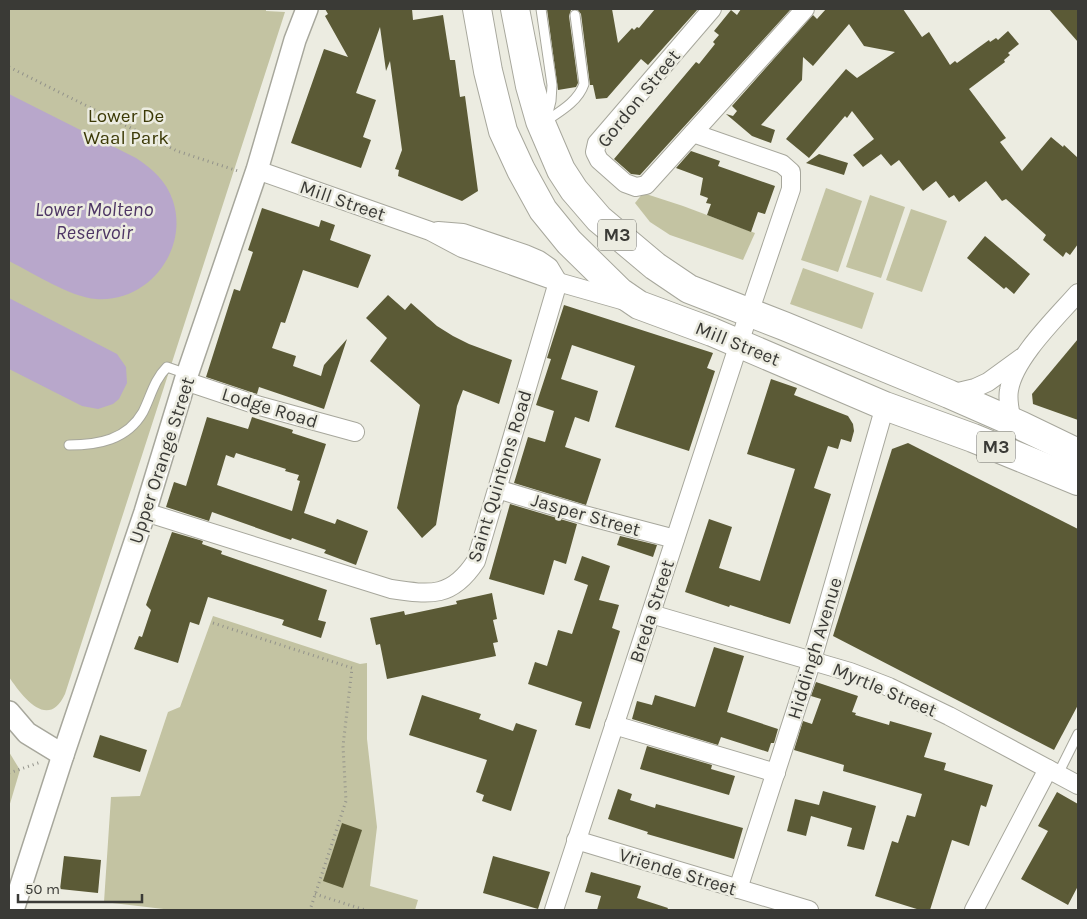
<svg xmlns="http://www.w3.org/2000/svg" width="1087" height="919" font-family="Karla,sans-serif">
<rect width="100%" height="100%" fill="#ecece1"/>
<!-- green -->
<g fill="#c3c3a2">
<path d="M9,9H266V11L285,12L65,694C48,731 22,696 9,677Z"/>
<path d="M826,188L862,201L838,272L801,260Z"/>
<path d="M643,193L683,206L755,233L743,260L670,235L650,222L635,203Z"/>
<path d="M870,195L905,207L881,278L846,267Z"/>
<path d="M911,209L947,221L922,292L886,280Z"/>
<path d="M803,268L874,293L862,329L790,304Z"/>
<path d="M213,616L360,664L367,663V739L377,827L370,886L418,900L415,910H172L104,902L111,797L140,796L168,712L180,707Z"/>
<path d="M9,752L20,770L9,807Z"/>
</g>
<!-- water -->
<g fill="#b8a7cb">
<path d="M9,94L136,158C153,169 167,182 173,201C189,250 148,303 96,299C70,297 33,273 9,261Z"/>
<path d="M9,298L117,354L126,367L127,383L119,399L113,404L98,409L82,406L9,369Z"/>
</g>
<!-- building -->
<g fill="#5b5a36" fill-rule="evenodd">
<path d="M325,9H412L413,20L443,15L450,60H455L460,97L465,96L478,191L462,201L398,176L399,170L395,169L402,150L390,61L386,71L380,27L356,93L376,100L363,137L371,140L361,168L291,143L324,49L348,57L325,16L328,14Z"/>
<path d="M547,9H612L618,43L632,28L634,30L637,27L639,28L655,9H698L648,65L641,59L607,98L596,99L593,85H590L581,14L577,9L571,10L569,16L578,83L576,87L558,90Z"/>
<path d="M741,9H791L640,175L631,174L614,159L696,62L699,64L715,44L713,42L719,35L714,31L731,10L737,15Z"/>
<path d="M826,9H903L922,37L929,32L950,65L955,61L957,63L989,40L990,42L996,38L998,40L1008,31L1019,44L1008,53L1010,55L1004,60L1005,62L969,89L1006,138L1000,142L1022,171L1051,137L1063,147L1064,145L1078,158V244L1070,255L1066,252L1063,257L1043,240L1046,235L1006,199L1002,201L986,181L959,202L954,195L949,198L936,181L923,191L899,160L891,166L881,154L863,167L853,155L874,139L852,111L847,118L845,116L809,158L786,139L846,69L857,78L895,52L864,46L849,24L813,66L803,57L802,80L761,125L775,130L771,143L752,136L726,114L733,116L737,111L732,106L813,15L817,19Z"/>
<path d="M1049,9H1078V42Z"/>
<path d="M691,151L720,161L718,166L775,186L765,214L758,212L751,232L707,215L711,204L706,203L708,198L700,195L703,178L676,168Z"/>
<path d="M819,154L848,163L844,175L806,163Z"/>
<path d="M262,208L319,227L321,220L335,225L330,240L371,255L358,288L303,270L285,323L281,322L272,348L296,356L293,366L321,376L324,365L347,339L324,409L259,387L257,394L206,377L234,289L240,291L253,252L248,250Z"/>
<path d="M985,236L1030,274L1014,294L1006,287L1004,289L967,258Z"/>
<path d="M388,295L405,310L411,303L437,326L453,336L469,344L512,360L499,404L463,390L457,406L436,525L422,538L397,508L420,405L370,361L387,338L366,318Z"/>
<path d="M564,305L713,353L707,368L715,371L689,451L615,427L635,366L572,345L561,379L598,391L589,422L575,417L565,447L601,459L586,505L514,483L528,437L545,442L554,411L536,405L551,359L547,358Z"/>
<path d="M1078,339V420L1033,404L1032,394Z"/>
<path d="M771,379L797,388L794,395L848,416L853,424L854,431L851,442L841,439L838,449L828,446L814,488L831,494L790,624L730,605L729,607L685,592L709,519L732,527L719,568L760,581L795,469L747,454Z"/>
<path d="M207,417L248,429L252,417L293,430L292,433L326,444L304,513L335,524L337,519L368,531L356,565L324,553L326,550L292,538L291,540L212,512L209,521L166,507L174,482L186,486ZM236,453L286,469L285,471L299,475L297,480L300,481L292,511L217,485L226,455L234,458Z"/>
<path d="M908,443L1078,529V705L1054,750L833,636L892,449Z"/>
<path d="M510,504L577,524L566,564L554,560L544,595L489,579Z"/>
<path d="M172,532L203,541L202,544L222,551L221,554L327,590L318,620L326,622L321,638L282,625L284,620L208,597L199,625L190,622L178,663L134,649L139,636L142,637L151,610L146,605Z"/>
<path d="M620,536L657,545L653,557L617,545Z"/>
<path d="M582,556L610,566L599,600L619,605L612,628L620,631L590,729L575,725L582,702L528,684L535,662L547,666L558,630L572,634L588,585L574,580Z"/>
<path d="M492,593L497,619L493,620L498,642L493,643L496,656L387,679L380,644L376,645L370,618L404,611L405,615L457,604L456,601Z"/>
<path d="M714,647L744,656L727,712L778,729L774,743H771L768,752L721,737L718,745L632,719L637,701L652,705L655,695L695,707Z"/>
<path d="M816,682L858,696L852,712L856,713L855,715L889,725L890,721L932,733L924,757L946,763L944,770L993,785L986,807L981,805L969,846L952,840L930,910H920L875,896L892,841L898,843L907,815L915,817L922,794L843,771L844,765L794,750L803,721L812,724L821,699L811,696Z"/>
<path d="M422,695L481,714L479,719L513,731L516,723L537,730L511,811L482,801L484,795L476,792L487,760L409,735Z"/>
<path d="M100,735L147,750L140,772L93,757Z"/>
<path d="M647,746L712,765L711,769L735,776L729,795L640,769Z"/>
<path d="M618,789L632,794L630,800L655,808L656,804L743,828L734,859L647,834L648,832L608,819Z"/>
<path d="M823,791L876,806L864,850L847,846L852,828L811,816L806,836L787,831L795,799L819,805Z"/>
<path d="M1057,792L1078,804V886L1068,905L1021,879L1048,831L1038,826Z"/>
<path d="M342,823L362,830L343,888L323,881Z"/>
<path d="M64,856L101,860L98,893L60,889Z"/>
<path d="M493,856L550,872L538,909L483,893Z"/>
<path d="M591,872L641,886L637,898L668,908L667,910H597L601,896L585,892Z"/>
</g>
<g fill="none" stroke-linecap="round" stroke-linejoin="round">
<defs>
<g id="service">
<path d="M541,9L552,85L551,101L547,117"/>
<path d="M543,123C559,112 578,102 584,84L575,15"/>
<path d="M69,445C98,445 127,440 143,412C151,396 154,380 167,367L187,374"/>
<path d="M1058,774L1078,734"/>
</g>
<g id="minor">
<path d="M712,9L597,143L595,152L599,160L625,183L636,187L646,185L805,9"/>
<path d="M257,170L430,231L462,248L558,282L625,301"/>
<path d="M438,231L463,233L525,254L539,260L549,267L558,282"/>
<path d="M185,381L260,406L355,432"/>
<path d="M950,394L975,388L988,382L1021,358"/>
<path d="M1012,421C1010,411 1007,401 1009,390C1014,358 1057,317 1078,293"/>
<path d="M497,489L584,515L675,539"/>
<path d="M145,512L391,589C431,595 452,598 476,561L558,282"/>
<path d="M651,614L850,672L889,687L949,716L1078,785"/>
<path d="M614,725L776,773"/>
<path d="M576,840L809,910"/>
<path d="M738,889L812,660L885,406"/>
<path d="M554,910L749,313L791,189V172L782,164L693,133"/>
<path d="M974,910L1048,769"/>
</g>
<g id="tertiary">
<path d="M9,712L27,733L63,755"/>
<path d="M13,910L63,755L145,512L185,381L257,170L295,40L307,9"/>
</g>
<g id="primary">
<path d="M477,9L488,71L503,131L521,170L543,210L569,242L620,292L639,305L712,332L885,406L973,438L1078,481"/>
<path d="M515,9L530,86L540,121L561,170L574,190L599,219L655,266L689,289L784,326L949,394L1022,426L1078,453"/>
</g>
</defs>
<!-- service casing -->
<use href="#service" stroke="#a7a79c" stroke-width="11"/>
<!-- minor casing -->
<use href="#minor" stroke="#a7a79c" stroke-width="20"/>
<!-- tertiary casing -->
<use href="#tertiary" stroke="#a7a79c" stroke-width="24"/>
<!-- primary casing -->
<use href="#primary" stroke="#a7a79c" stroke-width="30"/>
<!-- path -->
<g stroke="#92928a" stroke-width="3" stroke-dasharray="1 4" stroke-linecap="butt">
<path d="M9,67L177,151L238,171"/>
<path d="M213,623L352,668L343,746L346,801L310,910"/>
<path d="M9,773L41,762"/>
<path d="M315,894L365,910"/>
</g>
<!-- service -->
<use href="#service" stroke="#fff" stroke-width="9"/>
<!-- minor -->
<use href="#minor" stroke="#fff" stroke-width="18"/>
<!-- tertiary -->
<use href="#tertiary" stroke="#fff" stroke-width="21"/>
<!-- primary -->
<use href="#primary" stroke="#fff" stroke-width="28"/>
</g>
<g text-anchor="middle" stroke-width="5" stroke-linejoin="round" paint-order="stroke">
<!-- shield labels -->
<g fill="#ecece1" stroke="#6f6f69" stroke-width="1">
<rect x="598" y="219.5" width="38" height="31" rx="4"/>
<rect x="977" y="431.5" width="38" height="31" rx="4"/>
</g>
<g font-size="18" font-weight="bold" fill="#3a3a36">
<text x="617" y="241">M3</text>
<text x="996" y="453">M3</text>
</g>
<!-- street labels -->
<g font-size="19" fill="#3a3a36" stroke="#ecece1">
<text transform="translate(638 98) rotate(-51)" y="7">Gordon Street</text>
<text transform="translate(343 200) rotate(19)" y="7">Mill Street</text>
<text transform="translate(738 343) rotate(22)" y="7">Mill Street</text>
<text transform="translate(270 407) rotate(17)" y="7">Lodge Road</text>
<text transform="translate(161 460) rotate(-72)" y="7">Upper Orange Street</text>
<text transform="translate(499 476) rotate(-73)" y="7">Saint Quintons Road</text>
<text transform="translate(586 514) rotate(16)" y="7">Jasper Street</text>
<text transform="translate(651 611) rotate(-72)" y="7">Breda Street</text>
<text transform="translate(814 648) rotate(-73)" y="7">Hiddingh Avenue</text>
<text transform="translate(885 689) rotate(23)" y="7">Myrtle Street</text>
<text transform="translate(678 871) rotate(17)" y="7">Vriende Street</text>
</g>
<!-- park labels -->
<g font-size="19" fill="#3b3906" stroke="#ecece1">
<text x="126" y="122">Lower De<tspan x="126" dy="22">Waal Park</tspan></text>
</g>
<!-- water labels -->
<g font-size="20" font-style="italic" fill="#4e3665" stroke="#ecece1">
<text x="94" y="216">Lower Molteno<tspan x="94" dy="23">Reservoir</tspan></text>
</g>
</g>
<!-- border -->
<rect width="1087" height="919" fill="none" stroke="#3a3a36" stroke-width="20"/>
<!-- scale -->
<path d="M18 894v8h124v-8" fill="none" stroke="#3a3a36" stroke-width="2.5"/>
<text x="25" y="894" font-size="15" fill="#3a3a36" stroke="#ecece1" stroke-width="4" paint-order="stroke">50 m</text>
</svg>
